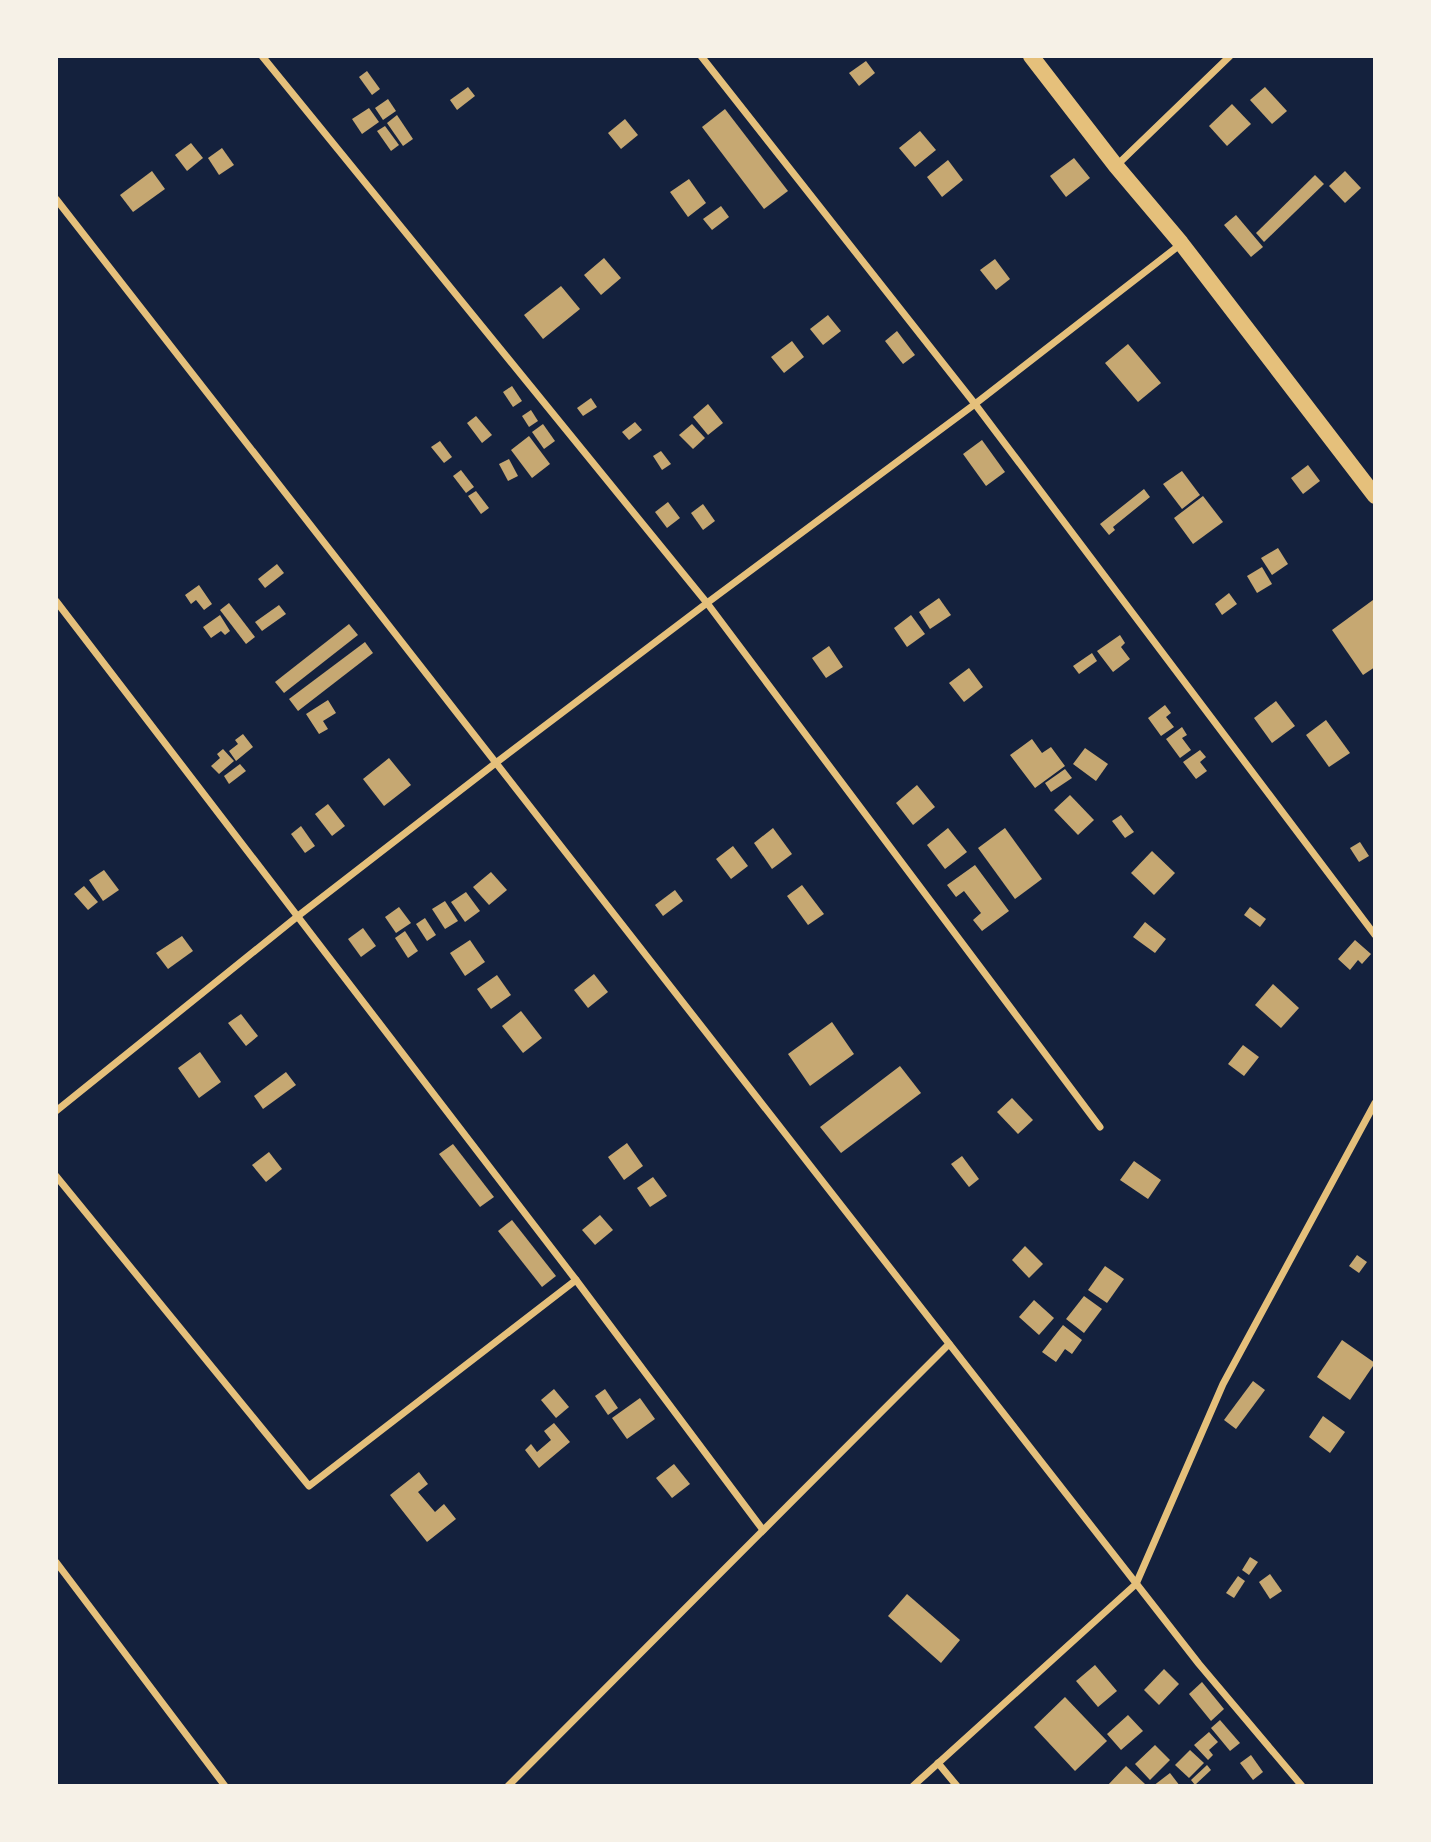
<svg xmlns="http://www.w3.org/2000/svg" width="1431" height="1842" font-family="'Sofia Sans Condensed',sans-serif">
<rect width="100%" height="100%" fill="#14213d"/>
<!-- building -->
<g fill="#c6a872">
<path d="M866,61L875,73L859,86L849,73Z"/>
<path d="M367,71L380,89L372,95L359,77Z"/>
<path d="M468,87L475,96L457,110L450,100Z"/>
<path d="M1265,87L1287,111L1272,124L1250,100Z"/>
<path d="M388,99L396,111L383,120L375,108Z"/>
<path d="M1232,104L1251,124L1227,146L1209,126Z"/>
<path d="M369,108L379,122L362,134L352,119Z"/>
<path d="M725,109L788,191L764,209L702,127Z"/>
<path d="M397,115L413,139L403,146L387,123Z"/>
<path d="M625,119L638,135L621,149L608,133Z"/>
<path d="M385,126L399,145L391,151L377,131Z"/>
<path d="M920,131L936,150L915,167L899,148Z"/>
<path d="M191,143L203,158L187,171L175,155Z"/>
<path d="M222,148L234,165L219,175L208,158Z"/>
<path d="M1074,158L1090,178L1066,197L1050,176Z"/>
<path d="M948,160L963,180L942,197L927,177Z"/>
<path d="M152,171L165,189L133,212L120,195Z"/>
<path d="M1345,171L1361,188L1345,203L1329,186Z"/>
<path d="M1315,175L1324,184L1264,242L1256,233Z"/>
<path d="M689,179L706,203L688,217L670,192Z"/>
<path d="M721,206L729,217L712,230L703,219Z"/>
<path d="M1236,215L1263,247L1251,257L1224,225Z"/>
<path d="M604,258L621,278L601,295L584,275Z"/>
<path d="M995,259L1010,279L996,290L980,270Z"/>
<path d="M561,286L580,309L543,339L524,315Z"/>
<path d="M828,315L841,331L823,345L810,329Z"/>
<path d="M897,331L915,355L903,364L885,341Z"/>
<path d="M792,341L804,357L784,373L771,357Z"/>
<path d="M1128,344L1161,383L1138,402L1105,363Z"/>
<path d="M512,386L522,401L513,407L503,392Z"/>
<path d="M591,398L597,407L583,416L577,408Z"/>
<path d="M708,404L723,423L708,435L693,417Z"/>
<path d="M531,410L538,421L529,427L522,416Z"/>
<path d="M476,416L492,435L482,443L467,423Z"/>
<path d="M635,422L642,430L629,440L622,432Z"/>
<path d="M543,424L555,441L544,449L532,432Z"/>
<path d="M692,424L705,438L693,449L679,435Z"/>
<path d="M529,436L550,464L532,478L511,450Z"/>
<path d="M982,440L1005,472L986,486L963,454Z"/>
<path d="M440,441L452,457L444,463L431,447Z"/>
<path d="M661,451L671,464L662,470L653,456Z"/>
<path d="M509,459L518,476L508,481L499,464Z"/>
<path d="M1308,465L1320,481L1303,494L1291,478Z"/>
<path d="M461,470L474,487L466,493L453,476Z"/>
<path d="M1182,471L1200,495L1182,509L1163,484Z"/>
<path d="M1144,489L1150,497L1113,527L1115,530L1109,535L1100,524Z"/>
<path d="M476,491L489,508L481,514L468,496Z"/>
<path d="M1203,496L1223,522L1193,544L1174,518Z"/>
<path d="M668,502L680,518L667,528L655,512Z"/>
<path d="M703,504L715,521L703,530L691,513Z"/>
<path d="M1278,548L1288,564L1272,575L1261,558Z"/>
<path d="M277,564L284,573L265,588L258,579Z"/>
<path d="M1262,567L1272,584L1257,593L1247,576Z"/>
<path d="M199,585L212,604L204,610L196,600L191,604L185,595Z"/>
<path d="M1229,593L1237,604L1222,615L1215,604Z"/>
<path d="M939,598L951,615L930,629L919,612Z"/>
<path d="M1373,600L1375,667L1363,675L1332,630Z"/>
<path d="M229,603L255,637L246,644L220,610Z"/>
<path d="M279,605L286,614L262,631L255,622Z"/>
<path d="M220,615L230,631L225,635L221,631L211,638L203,627Z"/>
<path d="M911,615L925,634L907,647L894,628Z"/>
<path d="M349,624L358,635L284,693L275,682Z"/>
<path d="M1120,635L1125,643L1121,647L1130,659L1113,672L1097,651Z"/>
<path d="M365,642L373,653L298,711L289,699Z"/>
<path d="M829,646L843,667L826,678L812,658Z"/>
<path d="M1092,653L1097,661L1079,674L1073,666Z"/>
<path d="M969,668L983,687L964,702L949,683Z"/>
<path d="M328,700L336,713L323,721L328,729L319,734L306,714Z"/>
<path d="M1276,701L1295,726L1272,743L1254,718Z"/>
<path d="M1165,705L1171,713L1166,717L1174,727L1161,736L1148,718Z"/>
<path d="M1326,720L1350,753L1329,767L1306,735Z"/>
<path d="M1182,727L1187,735L1182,738L1191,750L1180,758L1166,739Z"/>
<path d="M243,734L253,747L236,761L229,751L238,744L235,740Z"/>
<path d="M1032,739L1042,753L1051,747L1065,766L1035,788L1010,755Z"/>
<path d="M1085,748L1108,764L1096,781L1073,764Z"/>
<path d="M223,749L234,761L219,774L211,766L220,758L217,754Z"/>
<path d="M1200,750L1206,757L1200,762L1207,771L1196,779L1183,762Z"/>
<path d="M389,758L411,785L384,806L363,779Z"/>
<path d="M240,764L246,771L229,784L224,776Z"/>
<path d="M1065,769L1072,778L1051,792L1045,783Z"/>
<path d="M917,785L935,807L913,825L896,803Z"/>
<path d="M1070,795L1094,820L1078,835L1054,810Z"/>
<path d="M328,804L345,826L332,836L315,814Z"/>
<path d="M1121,815L1134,832L1125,838L1112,821Z"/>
<path d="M301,826L315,846L305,853L291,834Z"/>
<path d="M773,828L792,854L772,869L754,843Z"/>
<path d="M948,828L967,852L945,869L927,845Z"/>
<path d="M1005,828L1042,879L1015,899L978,848Z"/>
<path d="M1360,842L1369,856L1359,862L1350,848Z"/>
<path d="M733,846L748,866L731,879L716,859Z"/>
<path d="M1152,851L1175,873L1154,895L1131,873Z"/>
<path d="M975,865L1009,911L982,931L973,920L981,913L964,891L956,897L947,885Z"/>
<path d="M104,870L119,890L103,901L89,880Z"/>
<path d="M491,872L507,890L489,905L473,887Z"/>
<path d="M802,885L824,914L808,925L787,896Z"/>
<path d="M84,886L98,902L88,910L74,894Z"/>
<path d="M675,890L683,901L663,916L655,905Z"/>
<path d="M466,892L480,911L465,922L451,902Z"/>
<path d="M445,901L458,921L445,929L432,909Z"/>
<path d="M399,907L411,923L396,933L385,917Z"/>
<path d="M1250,907L1266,919L1260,927L1244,915Z"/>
<path d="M425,918L436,935L427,941L416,924Z"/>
<path d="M1145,922L1166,939L1155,953L1133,937Z"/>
<path d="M363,928L376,946L361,957L348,939Z"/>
<path d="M405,931L418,951L408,958L395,938Z"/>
<path d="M182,936L193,951L168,969L156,953Z"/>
<path d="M470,940L485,962L465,976L450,953Z"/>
<path d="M1355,940L1371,954L1362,964L1358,960L1350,970L1338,959Z"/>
<path d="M594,974L608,992L588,1008L574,990Z"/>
<path d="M497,975L511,995L491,1009L477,989Z"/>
<path d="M1273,984L1299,1008L1281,1028L1255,1005Z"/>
<path d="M521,1011L542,1038L523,1053L502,1026Z"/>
<path d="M241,1014L258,1036L246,1046L228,1023Z"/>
<path d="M832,1022L854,1054L810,1086L788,1054Z"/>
<path d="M1243,1045L1259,1057L1244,1076L1228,1064Z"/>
<path d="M200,1052L221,1082L199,1098L178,1068Z"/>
<path d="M900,1066L921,1093L841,1153L820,1127Z"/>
<path d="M286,1072L296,1085L263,1109L254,1096Z"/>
<path d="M1012,1098L1033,1120L1018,1134L997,1112Z"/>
<path d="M627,1143L643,1166L624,1180L608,1157Z"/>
<path d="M453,1144L494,1197L480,1207L439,1154Z"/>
<path d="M269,1152L282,1169L266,1182L252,1165Z"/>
<path d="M962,1156L979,1179L969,1187L951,1164Z"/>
<path d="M1134,1161L1161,1180L1148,1199L1120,1180Z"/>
<path d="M653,1177L667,1196L650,1207L637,1188Z"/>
<path d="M600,1215L613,1230L595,1245L582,1230Z"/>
<path d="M512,1220L556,1276L542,1287L498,1231Z"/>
<path d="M1025,1246L1043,1264L1029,1278L1012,1260Z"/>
<path d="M1357,1255L1367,1262L1359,1273L1349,1266Z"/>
<path d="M1105,1266L1124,1279L1107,1303L1088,1290Z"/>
<path d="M1084,1296L1102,1309L1084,1333L1066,1319Z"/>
<path d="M1034,1300L1054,1318L1039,1335L1019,1317Z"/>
<path d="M1063,1325L1082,1340L1072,1354L1065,1349L1056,1362L1042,1352Z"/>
<path d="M1342,1340L1375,1363L1350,1400L1317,1377Z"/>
<path d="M1253,1381L1265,1390L1236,1429L1224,1420Z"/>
<path d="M554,1389L569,1407L556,1418L541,1400Z"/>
<path d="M605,1389L618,1408L608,1415L595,1396Z"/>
<path d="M640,1398L655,1419L627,1439L612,1418Z"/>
<path d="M1323,1416L1345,1432L1330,1453L1309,1437Z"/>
<path d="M554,1423L570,1442L539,1468L525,1450L531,1444L537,1452L551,1440L544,1431Z"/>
<path d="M674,1464L690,1484L672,1498L656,1478Z"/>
<path d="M419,1472L428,1484L418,1492L435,1512L444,1504L456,1519L427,1542L390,1495Z"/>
<path d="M1250,1557L1258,1562L1249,1575L1242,1570Z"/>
<path d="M1270,1574L1282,1591L1270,1599L1259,1582Z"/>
<path d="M1238,1576L1245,1581L1234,1598L1226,1593Z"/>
<path d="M907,1594L960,1640L941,1663L888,1616Z"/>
<path d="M1095,1665L1117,1691L1098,1707L1076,1681Z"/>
<path d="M1164,1669L1179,1684L1159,1705L1144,1690Z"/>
<path d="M1202,1682L1224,1709L1211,1721L1189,1694Z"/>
<path d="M1065,1697L1107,1741L1075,1771L1034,1727Z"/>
<path d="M1128,1715L1143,1731L1121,1750L1107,1734Z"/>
<path d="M1220,1720L1240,1743L1230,1751L1211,1728Z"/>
<path d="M1209,1732L1218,1742L1209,1750L1213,1755L1208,1760L1194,1745Z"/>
<path d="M1155,1745L1170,1760L1150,1780L1135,1764Z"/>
<path d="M1190,1750L1204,1763L1189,1778L1175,1765Z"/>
<path d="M1251,1755L1263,1772L1253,1780L1240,1763Z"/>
<path d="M1207,1765L1211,1770L1195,1785L1191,1780Z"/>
<path d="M1126,1766L1145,1784L1143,1786H1107Z"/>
<path d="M1170,1773L1180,1786H1153Z"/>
</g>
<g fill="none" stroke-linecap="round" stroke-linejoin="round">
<!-- minor -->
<g stroke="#e5c07b" stroke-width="7">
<path d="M262,56L707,603L1100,1127"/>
<path d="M701,56L975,404L1375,935"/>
<path d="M1116,166L1230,56"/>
<path d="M56,199L1199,1664L1302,1786"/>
<path d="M56,601L576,1280L763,1530"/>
<path d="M56,1111L298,916L497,762L707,603L975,404L1181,244"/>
<path d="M56,1176L309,1486L576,1280"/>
<path d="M56,1562L225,1786"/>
<path d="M938,1763L957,1786"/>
<path d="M508,1786L949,1344"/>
<path d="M913,1786L1136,1584L1223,1384L1375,1103"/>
</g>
<!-- primary -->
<path stroke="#e5c07b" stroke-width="16" d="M1031,56L1116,166L1181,243L1375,496"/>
</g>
<!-- border -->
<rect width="1431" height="1842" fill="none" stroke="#f6f1e7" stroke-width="116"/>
</svg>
